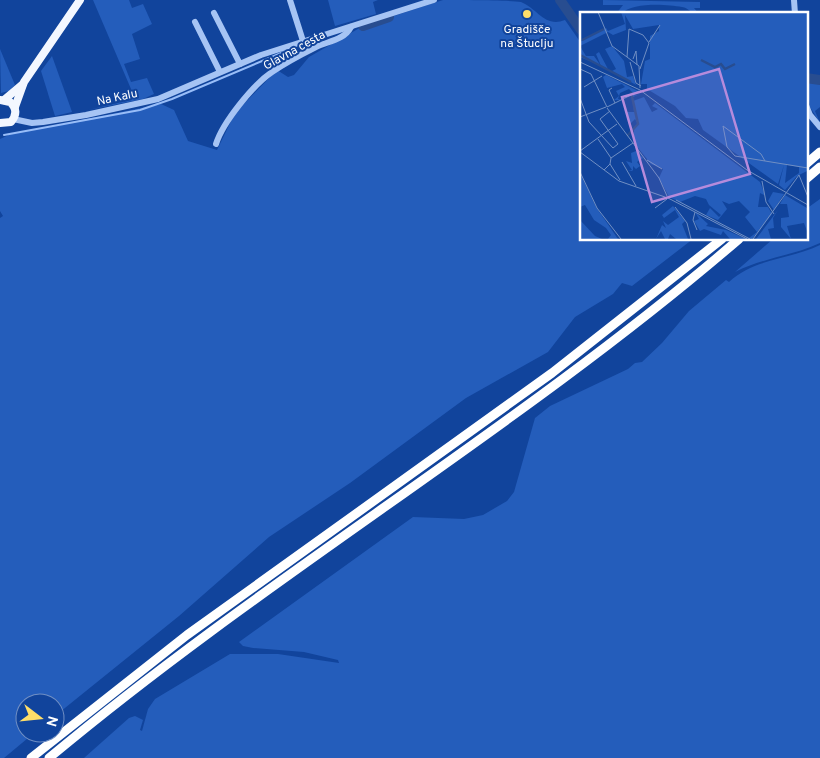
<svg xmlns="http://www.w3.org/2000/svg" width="820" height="758" font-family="Overpass,sans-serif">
<rect width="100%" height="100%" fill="#11449c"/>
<!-- green -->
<g fill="#245dbb">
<path d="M93,0H129L132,8L143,4L152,24L132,34L140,59L124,64L131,82L147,78L154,94L143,99L88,110L130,100L134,96Z"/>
<path d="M328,0H378L373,2L376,14L335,26Z"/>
<path d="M443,0C460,0 508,0 521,2C538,9 545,28 565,20L581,43V239H693L632,286L622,283L613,294L575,317L548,352L466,398L350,483L269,537L179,616L55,716V703H25V733H34L4,758H0V218L3,216L0,211V139L11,134L161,104L174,110L188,141L217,150L235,113L277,70L288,77L294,75L309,57L363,26Z"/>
<path d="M603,0L700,2V8H694L699,14C691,14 689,8 682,7C666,4 632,2 621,14H616L623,5H603Z"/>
<path d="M0,49L15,85L9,91L1,93Z"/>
<path d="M52,56L71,109L72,112L55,116L41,71Z"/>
<path d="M806,78L820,81V107L815,111L820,123L810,107Z"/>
<path d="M820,199V243C792,256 762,258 735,272L773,239H806V209Z"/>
<path d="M820,245V758H84L129,718L135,716L143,720L140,730L142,731L148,709L155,699L230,654H278L339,663L338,660L304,652L253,648L243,646L239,642L413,517L464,519L483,515L507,501L514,492L535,418L550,406L628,369L635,363L642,362L662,343L689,311L726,280L729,282C755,258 789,260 820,245Z"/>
</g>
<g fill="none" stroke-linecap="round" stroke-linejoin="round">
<!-- stream -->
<path stroke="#98bdf8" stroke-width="2" d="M4,135L140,110L172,99L293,48"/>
<!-- river -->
<g stroke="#284d90" stroke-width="10">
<path d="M560,0L581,30"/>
<path d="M363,26L389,17"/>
<path d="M806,78L820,80"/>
</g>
<!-- minor -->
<g stroke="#a6c4f4" stroke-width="6">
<path d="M290,0L303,41"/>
<path d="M794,0L795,14"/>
<path d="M214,13L240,64"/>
<path d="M195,22L220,72"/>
<path d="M806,105L810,115L820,127"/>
<path d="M13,119L32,123L43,122L86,115L158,99L261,55L434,0"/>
<path d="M216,144C223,122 253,85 272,72C285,63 302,54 316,47C329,41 344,40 351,27"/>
</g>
<!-- major -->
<g stroke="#f3f7ff" stroke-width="8">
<path d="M0,100L10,102C17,108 17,115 11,122L0,123"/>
<path d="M4,100L23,84"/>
<path d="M15,107L24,82L80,0"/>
</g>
<!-- highway -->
<g stroke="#fff" stroke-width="9">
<path d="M806,164L820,152"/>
<path d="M806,179L820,167"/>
<path d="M31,758L187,635L552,373L722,239"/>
<path d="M49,758C270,573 521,427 739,239"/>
</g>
</g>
<!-- markers -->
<circle fill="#ffde69" stroke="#11449c" stroke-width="2" cx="527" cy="14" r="5"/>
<g text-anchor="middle" stroke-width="4" stroke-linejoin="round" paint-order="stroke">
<!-- poi labels -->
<g font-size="12" fill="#fff" stroke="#11449c">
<text x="527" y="33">Gradišče<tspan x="527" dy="14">na Štuclju</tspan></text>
</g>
<!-- street labels -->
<g font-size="12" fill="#fff" stroke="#11449c">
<text transform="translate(294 50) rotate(-29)" y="4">Glavna cesta</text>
<text transform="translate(117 97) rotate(-12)" y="4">Na Kalu</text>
</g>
</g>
<!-- overview -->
<g transform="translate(580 12)">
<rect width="228" height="228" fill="#11449c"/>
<path d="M41,0H227V159L217,164L205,178L199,173L204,153L198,172L123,118L118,107L106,106L95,94L67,77V72H61L65,49L70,47V24L79,19V13L53,17L45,3L46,18L33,23L28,20L0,34L6,44H14L21,54L16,42L19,40L28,57L0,45V30L26,16L28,19L45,12ZM207,153L219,155V161L205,171ZM32,34L44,49L47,65L53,64L56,73L32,59L36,57L25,37ZM26,63L58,79L54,84L60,82L53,85V89L64,85L72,100L78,97L72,94L75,91L180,170L184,180V183L180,181L178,195H188L192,202L172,227L169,226L177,220L165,205L170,200L159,189L149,192L142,189L147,197L138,208L126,203L130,196L139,205L141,203L129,193L126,187L115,184L100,190L89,185L79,166L83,157L71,152L54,131V117L58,112L55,107L49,113L46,100H54L52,80L49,77L40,81L38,87L41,88H34L39,84L36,79L45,75L42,72L27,76L23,65ZM56,139L63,146L57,150L60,154L56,157L53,154V158L52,159L48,158H52L46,149L52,151L51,141ZM0,161L16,195L38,227H28L31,223L26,216L14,208L5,193L0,195ZM193,180L204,182L194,198L188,189ZM205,183L227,196V219L224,211L207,214L211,227L201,215V206L209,205L207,192H200ZM93,194L105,209L102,212L108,227H96L90,222L88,227H85L81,219L76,227L82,213L86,216L83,209L88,213L99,205L95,198L84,206L82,203ZM198,198L193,206L194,216L188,217L191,227H176ZM115,200L128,212L126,214L146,218L166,227H150L143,219L141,223L124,217L120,219L114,209L119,207ZM0,208L15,224L22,227H0Z" fill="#245dbb" fill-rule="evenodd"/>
<path fill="none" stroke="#284d90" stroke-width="2.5" d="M2,28L24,17M0,43L51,70M121,48L135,55L141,52L145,57L155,52M47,124L58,112L51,80"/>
<path fill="none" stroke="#708fc4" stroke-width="1" d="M18,0L32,34L47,45M69,30L80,13M53,47L56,39L57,53M0,50L60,78L167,158L228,193M50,50L56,71L61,74M0,57L11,62L27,95M60,57L69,31L63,23L49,17L47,45L59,54L60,76M4,75L22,64M32,76L29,78L35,91M0,86L9,110L33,136L38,132L20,107L30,99M27,95L59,79M27,96L79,166L87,184M0,105L26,95M143,114L181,142L185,149L155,144L147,135ZM18,127L31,146M0,139L37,112M0,140L39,169L85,185M67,148L82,157M185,149L228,156M42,150L56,174M30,152L40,168M24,158L30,152L31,146L53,131M0,160L17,196L41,227M219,163L228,185M182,169L186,190L194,202M88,186L167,227M96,188L170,227M95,195L107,211L111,227M75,196L87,187M115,200L113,208L117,218M173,227L219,163"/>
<path fill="#b68bdc" fill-opacity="0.15" stroke="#b68bdc" stroke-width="2.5" d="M139,57L170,162L72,190L42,85Z"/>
<rect width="228" height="228" fill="none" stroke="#fff" stroke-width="2.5"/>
</g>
<!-- north arrow -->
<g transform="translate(40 718) rotate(106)"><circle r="24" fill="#11449c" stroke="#708fc4"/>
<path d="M0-4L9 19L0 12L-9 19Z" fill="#ffde69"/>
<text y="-8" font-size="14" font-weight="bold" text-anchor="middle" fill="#ffffff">N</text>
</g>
</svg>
